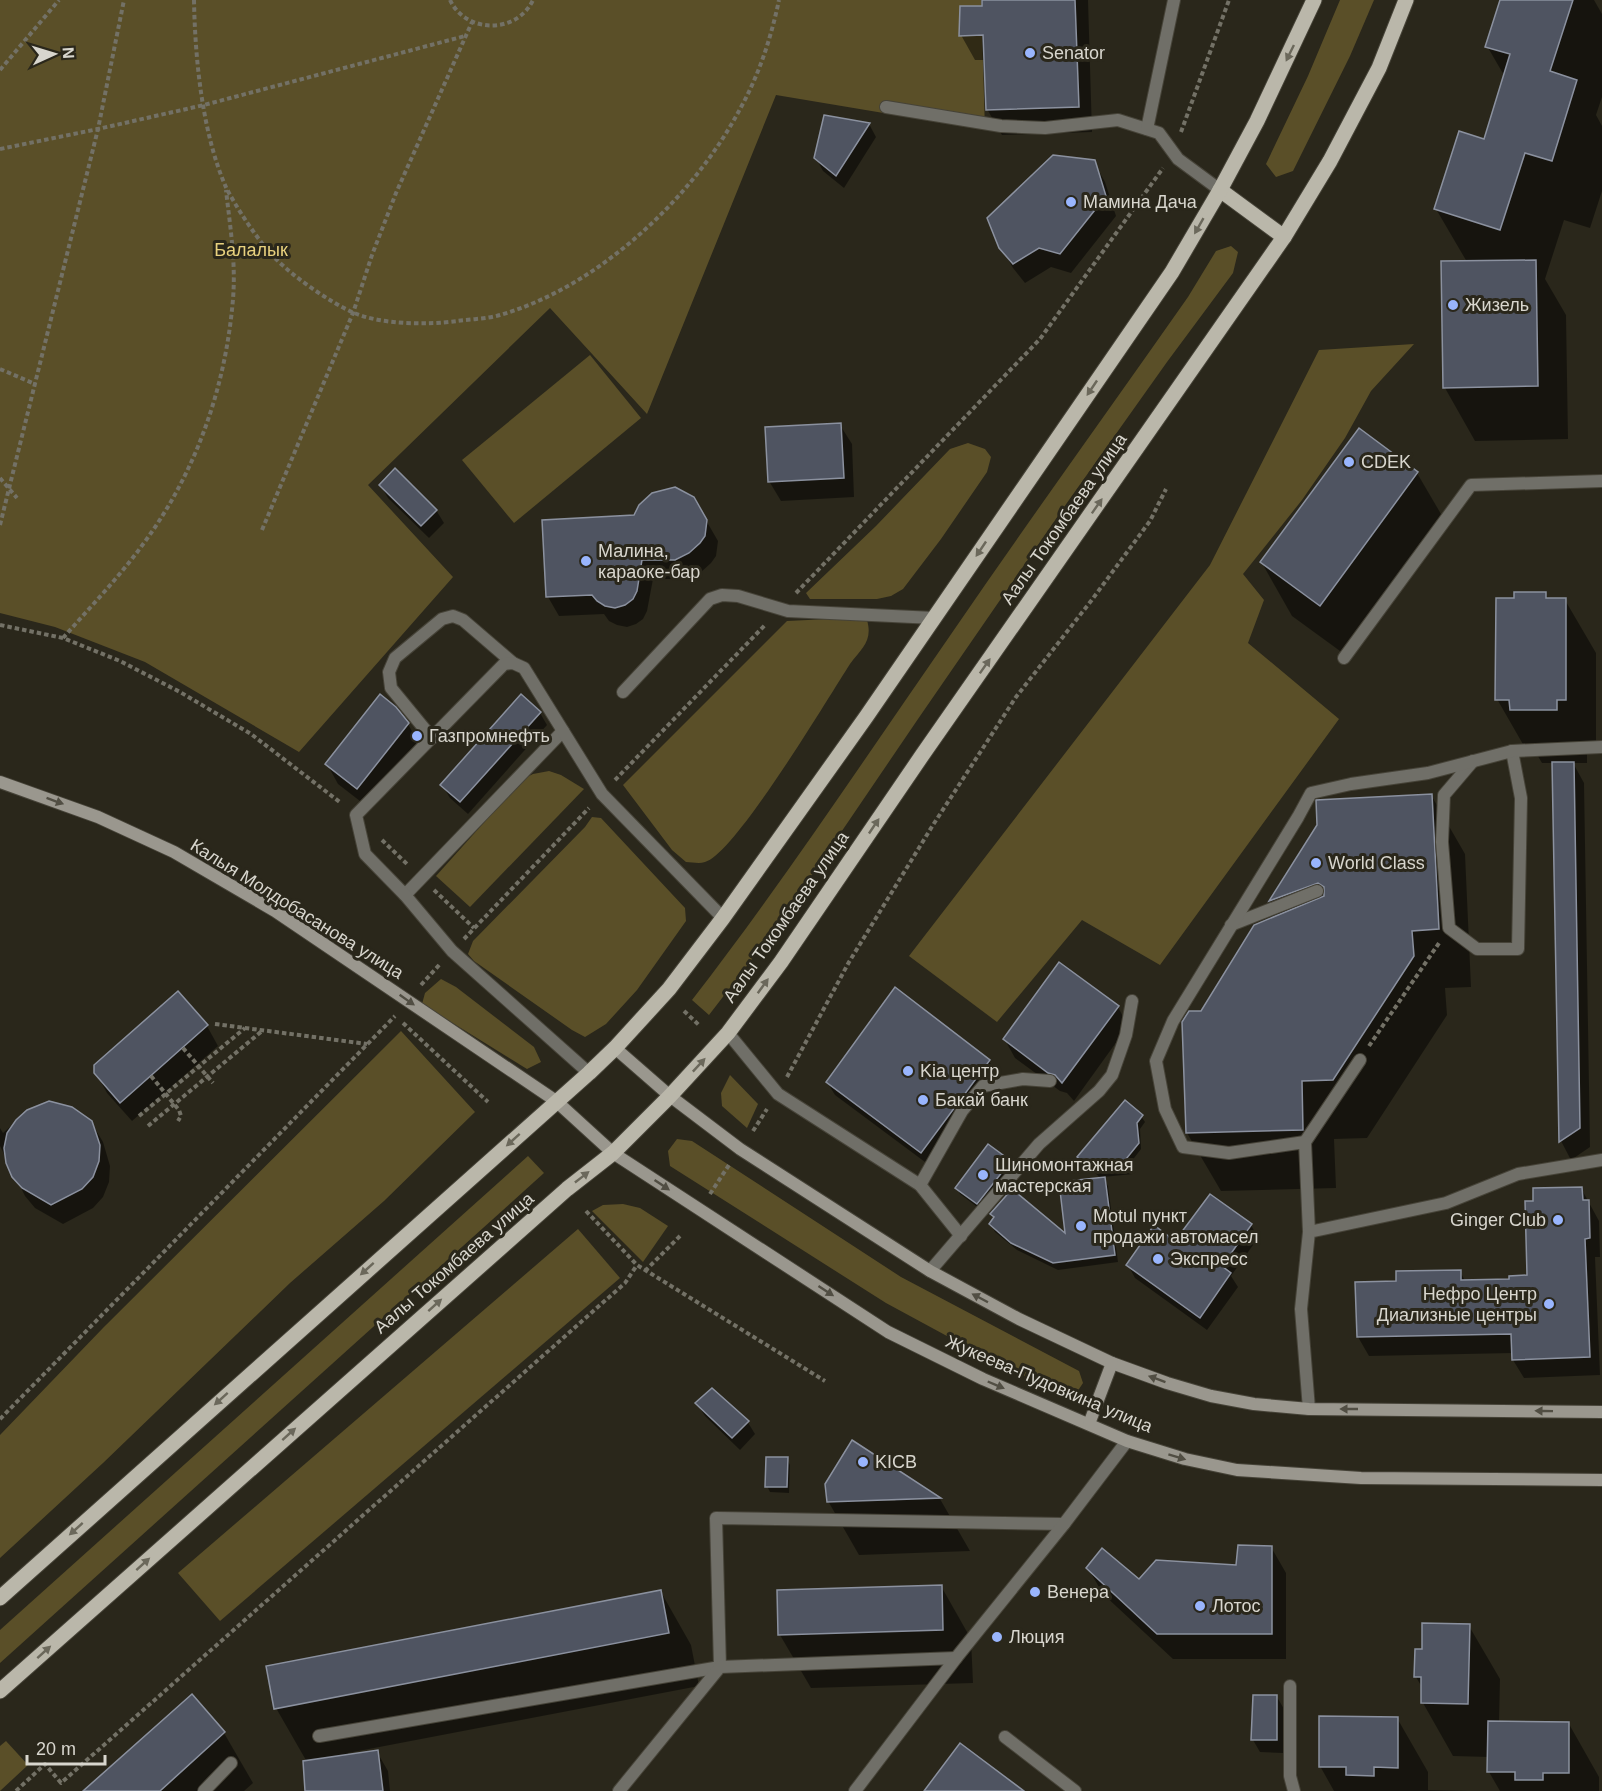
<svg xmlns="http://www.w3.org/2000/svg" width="1602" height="1791" font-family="Arial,sans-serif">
<rect width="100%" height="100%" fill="#2a271b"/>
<!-- green -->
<g fill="#5a4f28">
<path d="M0,0H981L985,130L776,95L647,414L550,308L368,485L453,577L299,752L145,662L55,627L0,613Z"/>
<path d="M1340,0H1374L1350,56L1293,171L1276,177L1266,164L1308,76Z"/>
<path d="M1231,246L1238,252L1233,273L1167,362L1069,500L918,719L776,928L709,1015L692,1000C785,880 869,752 956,627C1032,516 1111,407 1188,297L1216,251Z"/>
<path d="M1414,344L1371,391L1345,438L1302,500L1243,574L1264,600L1248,643L1339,719L1160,965L1082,920L997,1022L909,956L1210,565L1319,350Z"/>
<path d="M590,355L641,418L514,523L462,460Z"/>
<path d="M968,443L985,449L991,457L987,472L941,539L903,589L891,596L877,599H810L806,593L876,526L950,449Z"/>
<path d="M849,618L867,620C873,641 862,648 850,664C828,698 735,854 705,862C699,864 692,862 686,862L672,850L623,785L787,621Z"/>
<path d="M549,771L561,775L584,789L470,907L436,876L523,779L533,774Z"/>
<path d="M592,817L601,818L685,908L686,921L637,990L606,1024L585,1037L572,1030L474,961L468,954L473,941L585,827Z"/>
<path d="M441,979L456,987L534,1047L541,1062L527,1069L422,1004L425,993Z"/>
<path d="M401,1031L475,1112L384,1201L290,1283L103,1463L0,1558V1435L103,1328Z"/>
<path d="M730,1075L758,1104L747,1128L722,1106L721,1093Z"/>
<path d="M677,1139L692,1141L901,1277L1079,1371L1083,1383L1077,1392L1067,1395L1006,1368L886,1303L670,1166L668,1151Z"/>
<path d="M528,1156L544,1173L0,1663V1630Z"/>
<path d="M623,1204L640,1208L668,1226L643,1262L592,1211L603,1205Z"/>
<path d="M578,1229L620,1278L220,1621L178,1573Z"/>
<path d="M6,1741L28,1765L0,1791V1746Z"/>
</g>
<!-- shadow -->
<g fill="#0007" fill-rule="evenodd">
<path d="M984,0H1088L1092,132L1002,135L987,109L986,60H975L961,35L984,8Z"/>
<path d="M1502,0H1594L1602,14V97L1596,115L1602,126V191L1590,228L1564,220L1545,279L1566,315L1568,439L1475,441L1445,388L1467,262L1436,209L1485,141L1505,77L1487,46Z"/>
<path d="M869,124L876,137L844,188L823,171L816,158Z"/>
<path d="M1094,162L1105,182L1116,216L1071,273L1051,267L1025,283L1013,268L1001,247Z"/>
<path d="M840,425L852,444L854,497L781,501L769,481Z"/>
<path d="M1359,430L1417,473L1448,526L1351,659L1292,616L1262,563Z"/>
<path d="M381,486L436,510L444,523L429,538L388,498Z"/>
<path d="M693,498L718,541L716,556L711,563L700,573L687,579H653L647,611L643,619L636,624L627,627L617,625L609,621L604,614L559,616L548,597L635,517Z"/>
<path d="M1545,593L1549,600H1565L1596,653V753H1587V763H1573L1584,783L1590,1147L1571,1160L1561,1141L1554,763H1542L1536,753H1528L1497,699L1515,600Z"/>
<path d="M540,713L547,725L468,814L450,798L442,785Z"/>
<path d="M408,724L419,744L369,808L338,784L327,764Z"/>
<path d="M1431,795L1465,854L1471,987L1445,988L1447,1015L1367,1138L1334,1139L1336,1188L1221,1191L1187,1133L1202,1012L1279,916L1271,901L1318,826Z"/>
<path d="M178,994L207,1026L218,1046L132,1121L107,1093L96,1073Z"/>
<path d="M1118,1007L1128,1026L1074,1101L1067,1093L1060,1091L1015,1058L1005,1040Z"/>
<path d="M989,1061L996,1073L929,1165L835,1095L827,1082Z"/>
<path d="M28,1111L91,1122L103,1142L110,1166L109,1182L103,1197L93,1208L63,1224L35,1208L25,1196L0,1146V1128L3,1133Z"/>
<path d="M1141,1116L1145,1122L1140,1129L1141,1149L1128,1166L1133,1174L1103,1177L1108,1186L1118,1262L1058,1270L1017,1250L995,1232L991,1224L995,1219L992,1214L1067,1236L1102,1179L1083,1163L1079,1157Z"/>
<path d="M1010,1162L1013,1168L980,1209L960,1194L957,1188Z"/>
<path d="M1581,1188L1599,1221L1600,1257H1595L1600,1375L1524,1378L1513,1360V1353L1369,1356L1358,1337L1398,1282L1460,1271L1465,1281L1510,1280L1529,1277Z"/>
<path d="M1251,1225L1258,1238L1231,1276L1238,1287L1207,1330L1135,1278L1128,1265L1176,1243Z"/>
<path d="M697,1404L747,1421L755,1434L740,1450L705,1416Z"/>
<path d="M853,1442L940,1499L970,1551L859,1555L828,1501ZM879,1498H893L896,1501H879Z"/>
<path d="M787,1459L790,1465L789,1493L770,1492L767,1486Z"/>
<path d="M1271,1547L1286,1573V1659H1173L1103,1594L1088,1568L1139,1581L1238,1567Z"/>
<path d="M941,1586L971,1639L973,1683L811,1688L780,1635Z"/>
<path d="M661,1592L691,1645L699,1686L348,1753L349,1756L377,1752L388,1771L390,1791H307V1762L276,1708Z"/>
<path d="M1469,1626L1500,1679L1499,1723L1569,1724L1599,1777V1791H1500L1489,1772V1757L1453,1756L1423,1703V1689L1416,1677L1423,1650Z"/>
<path d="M192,1696L224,1733L253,1783L244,1791H85Z"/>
<path d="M1277,1697L1284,1709L1283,1753L1260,1752L1253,1740Z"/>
<path d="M1397,1718L1428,1772V1790L1468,1791H1334L1320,1766Z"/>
</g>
<!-- building -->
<g fill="#4f5461" stroke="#8b919f" stroke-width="1.5">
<path d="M982,0H1075L1079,107L986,110L983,35L959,36L960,6H982Z"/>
<path d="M1500,0H1573L1550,71L1577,80L1552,161L1525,153L1500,230L1434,209L1459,131L1484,139L1510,54L1485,47Z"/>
<path d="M824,115L870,123L836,176L814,158Z"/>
<path d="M1053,155L1095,160L1106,196L1060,254L1039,248L1013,264L999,248L987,218Z"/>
<path d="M1536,260L1538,386L1443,388L1441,261Z"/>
<path d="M841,423L844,478L768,482L765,427Z"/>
<path d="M1359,428L1418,472L1320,606L1260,562Z"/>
<path d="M395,468L437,510L421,526L379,485Z"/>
<path d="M675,487L694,497L707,520L705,536L700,543L689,553L675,560H642L637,591L633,599L625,605L615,608L605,606L597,601L592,595L546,597L542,520L634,515L639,505L652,493Z"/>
<path d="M1514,592H1546V598H1566V700H1557V710H1510L1509,700H1495L1496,598H1514Z"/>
<path d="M380,694L396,707L409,723L357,789L325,764Z"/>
<path d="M521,694L541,712L460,802L440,785Z"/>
<path d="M1552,762H1574L1580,1128L1559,1142Z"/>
<path d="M1432,794L1439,929L1412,931L1414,956L1333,1080L1302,1081L1303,1130L1186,1133L1182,1022L1189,1011H1201L1254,925L1324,896V887L1318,883L1269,901L1317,825L1316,800Z"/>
<path d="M1059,962L1119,1006L1062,1083L1055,1075L1048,1073L1003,1039Z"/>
<path d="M895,987L990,1060L921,1153L826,1082Z"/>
<path d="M178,991L208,1025L120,1103L94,1073V1065Z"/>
<path d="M1125,1100L1143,1115L1137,1123L1139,1143L1126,1159L1131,1169L1096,1172L1077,1157Z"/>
<path d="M49,1101L72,1107L92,1121L100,1145L99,1161L93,1177L82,1189L51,1205L22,1188L12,1177L6,1163L4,1148L7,1133L16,1120L27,1110Z"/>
<path d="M988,1144L1011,1161L977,1204L955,1188Z"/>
<path d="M1105,1177L1115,1255L1053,1263L1011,1243L989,1224L994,1217L990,1214L1012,1189L1065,1233L1059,1182Z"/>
<path d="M1582,1187L1583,1200H1589L1590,1238L1585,1239L1590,1357L1512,1360L1511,1334L1357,1337L1355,1282L1396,1281V1271L1461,1270V1280L1509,1279V1276L1527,1275L1525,1201H1533V1188Z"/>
<path d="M1210,1194L1252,1224L1222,1266L1231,1273L1200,1318L1126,1265L1154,1225L1175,1241Z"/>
<path d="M712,1388L749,1421L732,1438L695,1403Z"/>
<path d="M852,1440L941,1498L827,1502L825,1484Z"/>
<path d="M766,1457H788L787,1487H765Z"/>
<path d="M1238,1545L1272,1546V1634H1157L1086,1568L1102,1548L1139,1579L1156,1560L1236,1565Z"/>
<path d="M942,1585L943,1630L778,1635L777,1590Z"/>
<path d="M661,1590L669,1633L274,1709L266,1666Z"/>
<path d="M1422,1623L1470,1624L1468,1704L1421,1703V1677H1414L1415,1649H1422Z"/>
<path d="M192,1694L225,1732L160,1791H83Z"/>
<path d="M1253,1695H1277V1740H1251Z"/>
<path d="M1319,1716L1398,1717V1768L1374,1767V1776L1346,1775V1767H1319Z"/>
<path d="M1488,1721L1569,1722V1773H1543V1780H1515V1772H1487Z"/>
<path d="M960,1743L1024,1791H924Z"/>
<path d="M378,1750L383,1791H305L303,1761Z"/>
</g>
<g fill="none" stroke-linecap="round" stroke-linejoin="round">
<defs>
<g id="lane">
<path d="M886,107L1001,126L1045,128L1118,120L1159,133L1178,159L1220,190"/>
<path d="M1147,129L1174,0"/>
<path d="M1344,658L1471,485L1602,481"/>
<path d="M623,692L710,599L722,595L738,596L788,611L934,618"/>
<path d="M432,738L391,688L389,672L395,658L442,619L453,616L463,620L513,663"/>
<path d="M1473,761L1444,795L1442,842L1449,928L1477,949H1518L1521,798L1512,751"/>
<path d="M405,895L563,731"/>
<path d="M1231,925L1317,891"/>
<path d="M728,1033L778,1094L920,1185L961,1236"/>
<path d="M589,1073L452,951L405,895L365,854L356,815L504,664L513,663L524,668L602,794L723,918"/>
<path d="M1305,1142L1360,1060"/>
<path d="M920,1185L962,1111L983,1086L1023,1079L1050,1081"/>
<path d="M1309,1232L1305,1142L1229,1153L1183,1147L1165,1109L1156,1061L1173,1021L1298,817L1311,793L1351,784L1428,773L1512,751L1602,747"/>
<path d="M930,1271L1039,1144L1099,1091L1112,1075L1126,1035L1132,1001"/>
<path d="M1309,1409L1301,1309L1309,1232L1446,1203L1518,1174L1602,1160"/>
<path d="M1290,1686V1776L1294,1791"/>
<path d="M319,1736L720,1667L716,1518L1064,1524"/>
<path d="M1005,1737L1075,1791"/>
<path d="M204,1791L231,1763"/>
<path d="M619,1791L720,1667L956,1658"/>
<path d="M855,1791L956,1658L1064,1524L1127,1441"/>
</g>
<g id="secondary">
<path d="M0,782L98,817L174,852L275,911L556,1101L613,1153L699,1209L888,1332L983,1379L1127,1441L1185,1459L1237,1470L1361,1478L1602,1480"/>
<path d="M615,1048L670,1096L740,1149L930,1271L1019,1319L1112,1363L1167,1383L1211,1396L1254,1404L1309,1409L1602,1412"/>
<path d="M1089,1424L1112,1363"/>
</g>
<g id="primary">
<path d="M1220,190L1284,237"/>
<path d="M0,1598L589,1073L615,1048L669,989L723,918L866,717L1172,272L1220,190L1257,121L1314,0"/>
<path d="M0,1691L567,1189L613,1153L670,1096L728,1033L781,962L923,754L1284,237L1330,161L1379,68L1406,0"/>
</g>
</defs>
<!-- lane casing -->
<use href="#lane" stroke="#464338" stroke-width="14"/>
<!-- secondary casing -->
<use href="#secondary" stroke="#464338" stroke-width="14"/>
<!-- primary casing -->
<use href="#primary" stroke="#464338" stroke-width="17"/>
<!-- path -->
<g stroke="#737166" stroke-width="4" stroke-dasharray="4.5 3" stroke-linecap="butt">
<path d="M194,0C195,58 202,131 225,185C233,203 262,247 277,260C295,278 330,302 352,312C380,325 428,325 457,321C471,319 487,319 500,315C598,287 693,198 740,109C759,75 771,38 779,0"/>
<path d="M450,0C466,34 517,34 533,0"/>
<path d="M0,70L59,0"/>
<path d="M1181,132L1229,0"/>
<path d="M0,149L98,129L204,105L465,36"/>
<path d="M0,369L35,384"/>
<path d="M0,478L17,498"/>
<path d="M0,525L98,129L124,0"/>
<path d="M262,530L353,313L372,255L396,193L472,22"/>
<path d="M796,593L1040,339L1163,168"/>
<path d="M0,625L63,638L120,661L180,692L251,734L341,803"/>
<path d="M63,638C93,604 125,571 151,533C199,464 226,383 233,299C236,262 230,226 226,190"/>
<path d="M615,780L766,624"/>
<path d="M382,840L409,866"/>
<path d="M434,890L474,928"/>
<path d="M464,939L589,808"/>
<path d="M421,985L440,964"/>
<path d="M684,1011L700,1026"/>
<path d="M403,1023L488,1102"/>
<path d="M215,1024L367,1044"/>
<path d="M1369,1046L1439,943"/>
<path d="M183,1048L213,1083"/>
<path d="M151,1076L179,1110L181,1116L178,1121"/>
<path d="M787,1077L849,962L933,825L1016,697L1091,601L1150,521L1166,489"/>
<path d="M139,1116L245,1028"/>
<path d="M148,1126L262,1031"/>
<path d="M753,1131L767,1109"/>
<path d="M710,1194L729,1165"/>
<path d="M586,1211L637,1265L825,1381"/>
<path d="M645,1271L682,1234"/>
<path d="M0,1419L395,1016"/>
<path d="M16,1791L45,1764L61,1783L625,1283L637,1265"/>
</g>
<!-- lane -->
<use href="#lane" stroke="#706f68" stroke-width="12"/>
<!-- secondary -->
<use href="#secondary" stroke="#9a978e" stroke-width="12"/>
<!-- primary -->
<use href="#primary" stroke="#bab7aa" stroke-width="15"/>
</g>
<!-- one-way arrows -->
<defs><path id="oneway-solid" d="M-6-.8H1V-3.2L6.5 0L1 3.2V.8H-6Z" transform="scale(1.5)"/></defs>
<g fill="#6b685b">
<use href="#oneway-solid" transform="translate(1290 53) rotate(116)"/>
<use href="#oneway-solid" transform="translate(1199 226) rotate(120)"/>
<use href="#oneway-solid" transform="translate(1092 388) rotate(124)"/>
<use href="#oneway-solid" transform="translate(1097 506) rotate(-55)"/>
<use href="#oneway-solid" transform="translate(981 549) rotate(124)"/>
<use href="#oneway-solid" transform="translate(985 666) rotate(-55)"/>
<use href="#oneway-solid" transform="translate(874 826) rotate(-56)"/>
<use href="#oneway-solid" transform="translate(763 986) rotate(-54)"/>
<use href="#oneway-solid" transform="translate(699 1065) rotate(-47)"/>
<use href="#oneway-solid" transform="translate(513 1140) rotate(138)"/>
<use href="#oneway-solid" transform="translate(582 1177) rotate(-38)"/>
<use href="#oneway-solid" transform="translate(367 1269) rotate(138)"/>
<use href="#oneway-solid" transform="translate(435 1305) rotate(-42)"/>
<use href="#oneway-solid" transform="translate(221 1399) rotate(138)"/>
<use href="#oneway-solid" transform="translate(289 1434) rotate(-42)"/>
<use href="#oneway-solid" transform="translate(76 1529) rotate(138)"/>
<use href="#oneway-solid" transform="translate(143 1564) rotate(-42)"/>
<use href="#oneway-solid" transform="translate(44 1652) rotate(-42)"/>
</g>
<g fill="#514e43">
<use href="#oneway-solid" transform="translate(55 801) rotate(20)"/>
<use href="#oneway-solid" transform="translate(407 1000) rotate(35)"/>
<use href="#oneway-solid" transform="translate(662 1185) rotate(34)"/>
<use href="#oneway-solid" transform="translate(826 1291) rotate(33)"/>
<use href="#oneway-solid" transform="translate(980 1298) rotate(-152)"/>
<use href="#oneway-solid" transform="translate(1157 1379) rotate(-160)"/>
<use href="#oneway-solid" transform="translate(996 1385) rotate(23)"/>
<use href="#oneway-solid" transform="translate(1349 1409) rotate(-180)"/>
<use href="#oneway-solid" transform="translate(1544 1411) rotate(-179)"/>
<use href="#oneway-solid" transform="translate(1177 1457) rotate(17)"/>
</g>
<!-- markers -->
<g fill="#99b5fd" stroke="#2a271b" stroke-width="2">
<circle cx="1030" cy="53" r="6"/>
<circle cx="1071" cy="202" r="6"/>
<circle cx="1453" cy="305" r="6"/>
<circle cx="1349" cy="462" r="6"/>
<circle cx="586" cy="561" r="6"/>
<circle cx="417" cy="736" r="6"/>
<circle cx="1316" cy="863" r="6"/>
<circle cx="908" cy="1071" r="6"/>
<circle cx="923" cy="1100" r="6"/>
<circle cx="983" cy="1175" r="6"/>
<circle cx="1558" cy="1220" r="6"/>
<circle cx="1081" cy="1226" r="6"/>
<circle cx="1158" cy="1259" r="6"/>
<circle cx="1549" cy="1304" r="6"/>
<circle cx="863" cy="1462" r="6"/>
<circle cx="1035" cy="1592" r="6"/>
<circle cx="1200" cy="1606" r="6"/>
<circle cx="997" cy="1637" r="6"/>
</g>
<g text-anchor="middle" stroke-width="6" stroke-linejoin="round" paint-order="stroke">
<!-- poi labels -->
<g font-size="18" fill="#d8d6ce" stroke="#2a271b" text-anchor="start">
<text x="1042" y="59">Senator</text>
<text x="1083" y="208">Мамина Дача</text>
<text x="1465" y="311">Жизель</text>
<text x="1361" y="468">CDEK</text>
<text x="598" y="557">Малина,<tspan x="598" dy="21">караоке-бар</tspan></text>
<text x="429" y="742">Газпромнефть</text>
<text x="1328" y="869">World Class</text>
<text x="920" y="1077">Kia центр</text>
<text x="935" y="1106">Бакай банк</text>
<text x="995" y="1171">Шиномонтажная<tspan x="995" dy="21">мастерская</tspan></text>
<text x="1093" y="1222">Motul пункт<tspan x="1093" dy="21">продажи автомасел</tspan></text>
<text x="1546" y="1226" text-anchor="end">Ginger Club</text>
<text x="1170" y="1265">Экспресс</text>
<text x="1537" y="1300" text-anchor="end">Нефро Центр<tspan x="1537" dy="21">Диализные центры</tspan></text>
<text x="875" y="1468">KICB</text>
<text x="1047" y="1598">Венера</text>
<text x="1212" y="1612">Лотос</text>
<text x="1009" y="1643">Люция</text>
</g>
<!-- park labels -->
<g font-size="18" fill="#e8d17e" stroke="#2a271b">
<text x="251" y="256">Балалык</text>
</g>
<!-- street labels -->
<g font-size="18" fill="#d8d6ce" stroke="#2a271b">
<text transform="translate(1064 519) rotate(-55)" y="6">Аалы Токомбаева улица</text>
<text transform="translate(297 909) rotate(32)" y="6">Калыя Молдобасанова улица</text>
<text transform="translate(786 917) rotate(-55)" y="6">Аалы Токомбаева улица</text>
<text transform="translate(454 1263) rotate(-41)" y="6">Аалы Токомбаева улица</text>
<text transform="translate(1049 1384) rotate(23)" y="6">Жукеева-Пудовкина улица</text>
</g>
</g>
<!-- north arrow -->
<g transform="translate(54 54) rotate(86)" stroke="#2a271b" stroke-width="4.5" paint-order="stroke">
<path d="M0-4.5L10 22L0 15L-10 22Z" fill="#d8d6ce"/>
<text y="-9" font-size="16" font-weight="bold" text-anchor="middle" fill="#d8d6ce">N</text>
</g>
<!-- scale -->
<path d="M27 1755v9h78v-9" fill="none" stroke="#d8d6ce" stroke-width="3"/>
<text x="36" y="1755" font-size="18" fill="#d8d6ce" stroke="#2a271b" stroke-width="4.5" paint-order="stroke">20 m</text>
</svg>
